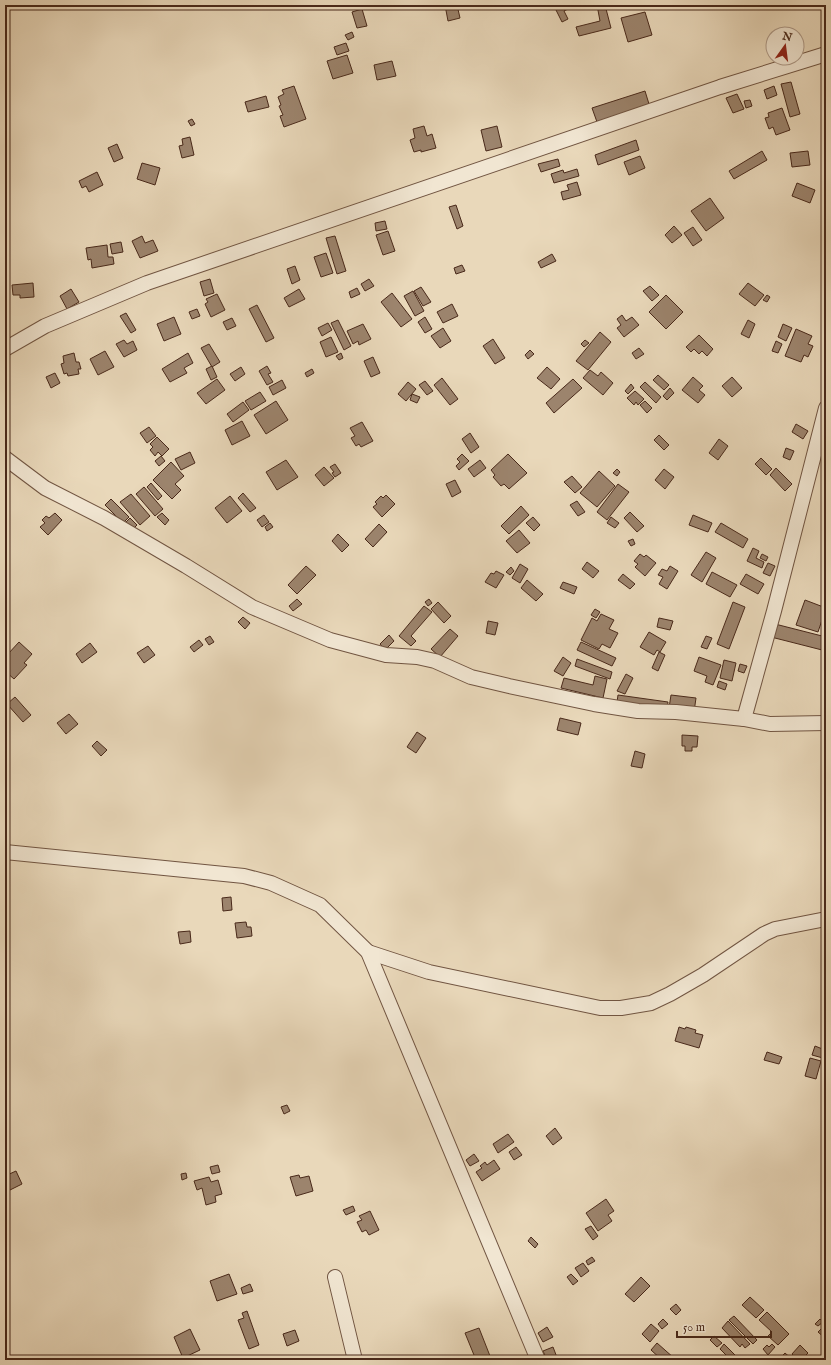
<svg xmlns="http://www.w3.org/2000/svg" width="831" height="1365" font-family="'IM FELL English',serif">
<rect width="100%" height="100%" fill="#e9d8ba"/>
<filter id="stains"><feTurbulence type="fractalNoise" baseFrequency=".005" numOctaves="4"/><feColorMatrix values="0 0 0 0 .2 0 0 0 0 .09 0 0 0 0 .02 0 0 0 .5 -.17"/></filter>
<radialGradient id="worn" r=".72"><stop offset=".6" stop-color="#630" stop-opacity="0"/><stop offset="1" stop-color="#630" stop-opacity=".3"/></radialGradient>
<!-- building -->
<g fill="#9c846d" stroke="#49291a">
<path d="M445,5H457L460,18L448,21Z"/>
<path d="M560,5H576L564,11L568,19L562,22L555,8Z"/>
<path d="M597,5H605L611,28L579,36L576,27L600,21Z"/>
<path d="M805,5H818L806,9Z"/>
<path d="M362,9L367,26L357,28L352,12Z"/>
<path d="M645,12L652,35L628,42L621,18Z"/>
<path d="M352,32L354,37L348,40L345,35Z"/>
<path d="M346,43L349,51L337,55L334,47Z"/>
<path d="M347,55L353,73L333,79L327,61Z"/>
<path d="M392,61L396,76L377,80L374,65Z"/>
<path d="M791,82L800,114L790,117L781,84Z"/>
<path d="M294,86L306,119L284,127L280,116L283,115L279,106L281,105L278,97L284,94L282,90Z"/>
<path d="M774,86L777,95L767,99L764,90Z"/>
<path d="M645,91L649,104L597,122L592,108Z"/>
<path d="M737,94L744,109L733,113L726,98Z"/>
<path d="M266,96L269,107L248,112L245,102Z"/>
<path d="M750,100L752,106L746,108L744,101Z"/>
<path d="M782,108L790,130L776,135L773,127L769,129L765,118L769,117L768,113Z"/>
<path d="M192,119L195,124L191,126L188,121Z"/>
<path d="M424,126L427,136L432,134L436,148L421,152V150L414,152L410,140L415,138L413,129Z"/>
<path d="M497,126L502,147L486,151L481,130Z"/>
<path d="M190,137L194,155L182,158L179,146L183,145L182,139Z"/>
<path d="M636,140L639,150L598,165L595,155Z"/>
<path d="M117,144L123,158L114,162L108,148Z"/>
<path d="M762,151L767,160L734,179L729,171Z"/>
<path d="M808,151L810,165L792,167L790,153Z"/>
<path d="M640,156L645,168L629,175L624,162Z"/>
<path d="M558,159L560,166L541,172L538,164Z"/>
<path d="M142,163L160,168L155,185L137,179Z"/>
<path d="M577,169L579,176L554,183L551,174L563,170L564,173Z"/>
<path d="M97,172L103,185L89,192L86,186L82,188L79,181Z"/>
<path d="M577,182L581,195L563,200L561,192L569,190L567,185Z"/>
<path d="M797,183L815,190L810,203L792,196Z"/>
<path d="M710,198L724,218L706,231L691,211Z"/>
<path d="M456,205L463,226L457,229L449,207Z"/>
<path d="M385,221L387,229L376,231L375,223Z"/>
<path d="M674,226L682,235L672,243L665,235Z"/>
<path d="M693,227L702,240L693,246L684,233Z"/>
<path d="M388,231L395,251L383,255L376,235Z"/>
<path d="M142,236L145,243L153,240L158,251L140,258L132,241Z"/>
<path d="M335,236L346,271L337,274L326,238Z"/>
<path d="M121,242L123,252L112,254L110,244Z"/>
<path d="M107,245L108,257H113L114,264L92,268L91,259L88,260L86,248Z"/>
<path d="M326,253L333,273L321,277L314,257Z"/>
<path d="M552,254L556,261L541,268L538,262Z"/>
<path d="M462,265L465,271L456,274L454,268Z"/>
<path d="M295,266L300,280L292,284L287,269Z"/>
<path d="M210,279L214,293L204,296L200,282Z"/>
<path d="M369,279L374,286L365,291L361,284Z"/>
<path d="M33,283L34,297L20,298V295H13L12,285Z"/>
<path d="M748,283L764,295L755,306L739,294Z"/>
<path d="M650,286L659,295L652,301L643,291Z"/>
<path d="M421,287L431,302L423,306L414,291Z"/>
<path d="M357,288L360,294L351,298L349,292Z"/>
<path d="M71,289L79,302L67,309L60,296Z"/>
<path d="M299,289L305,299L289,307L284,298Z"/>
<path d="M413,291L424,311L415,316L404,296Z"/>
<path d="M392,293L412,319L401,327L381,302Z"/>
<path d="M217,294L225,310L211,317L205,304L208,302L206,299Z"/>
<path d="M666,295L683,312L666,329L649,312Z"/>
<path d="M767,295L770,297L767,302L763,300Z"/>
<path d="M452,304L458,316L443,323L437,312Z"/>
<path d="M257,305L274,338L266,342L249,309Z"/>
<path d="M197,309L200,316L192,319L189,312Z"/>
<path d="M126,313L136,330L131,333L120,316Z"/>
<path d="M622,315L626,321L632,317L639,325L624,337L617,328L621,325L617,319Z"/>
<path d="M174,317L181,334L164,341L157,324Z"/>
<path d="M425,317L432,329L425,333L418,322Z"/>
<path d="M232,318L236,326L227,330L223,322Z"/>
<path d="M338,320L351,346L344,350L331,323Z"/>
<path d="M748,320L755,324L749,338L741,334Z"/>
<path d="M328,323L332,330L322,336L318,328Z"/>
<path d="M363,324L371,339L359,345L358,341L353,344L347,331Z"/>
<path d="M783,324L792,328L786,341L778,337Z"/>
<path d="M443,328L451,341L440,348L431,336Z"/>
<path d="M796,329L812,336L808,344L813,346L808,357L804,355L801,362L785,356Z"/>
<path d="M600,332L611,342L588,370L576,361Z"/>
<path d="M699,335L713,349L707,356L702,351L699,354L694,349L691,352L686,347Z"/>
<path d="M331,337L338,352L326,357L320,342Z"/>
<path d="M493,339L505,358L495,364L483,346Z"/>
<path d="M124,340L127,344L133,341L137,350L124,357L116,344Z"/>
<path d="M585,340L589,343L584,347L581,344Z"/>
<path d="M776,341L782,344L778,353L772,351Z"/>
<path d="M209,344L220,362L212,367L201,348Z"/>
<path d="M639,348L644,354L636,359L632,353Z"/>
<path d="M530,350L534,354L528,359L525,355Z"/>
<path d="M105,351L114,367L98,375L90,359Z"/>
<path d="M74,353L76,362H79L81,369H78L79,374L68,376L67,373L64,374L61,364L64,363L63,356Z"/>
<path d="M188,353L193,363L184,368L187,373L170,382L162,369Z"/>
<path d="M341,353L343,358L339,360L336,356Z"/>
<path d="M373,357L380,373L371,377L364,361Z"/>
<path d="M212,366L217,377L211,380L206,369Z"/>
<path d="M267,366L271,373L268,374L273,382L267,385L259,371Z"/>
<path d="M241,367L245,374L235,381L230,374Z"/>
<path d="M547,367L560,379L551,389L537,378Z"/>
<path d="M312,369L314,373L307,377L305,373Z"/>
<path d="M590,370L598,376L601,372L613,383L603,395L583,378Z"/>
<path d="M55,373L60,383L51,388L46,377Z"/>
<path d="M658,375L669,385L664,390L653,380Z"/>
<path d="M693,377L703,386L699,390L705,395L698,403L682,390Z"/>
<path d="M732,377L742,388L732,397L722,386Z"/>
<path d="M442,378L458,399L450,405L434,385Z"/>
<path d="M217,379L225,390L206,404L197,393Z"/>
<path d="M573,379L582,388L554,413L546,403Z"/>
<path d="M282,380L286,388L273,395L269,387Z"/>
<path d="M425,381L433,391L427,395L419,385Z"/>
<path d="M408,382L416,389L406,401L398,394Z"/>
<path d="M645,382L661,397L656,403L640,387Z"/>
<path d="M631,384L634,388L628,394L625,391Z"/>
<path d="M670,388L674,393L667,400L663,396Z"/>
<path d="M635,391L644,399L638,405L636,402L634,405L627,398Z"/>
<path d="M260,392L266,401L251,410L245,401Z"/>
<path d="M412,394L420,397L417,403L410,400Z"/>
<path d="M276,401L288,420L266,434L254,415Z"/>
<path d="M645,401L652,408L647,413L640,405Z"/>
<path d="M243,402L249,410L233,422L227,414Z"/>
<path d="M242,421L250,436L232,445L225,430Z"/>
<path d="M362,422L373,441L361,447L359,444L356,446L351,438L355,436L350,428Z"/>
<path d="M796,424L808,431L803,439L792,432Z"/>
<path d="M149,427L156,436L147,443L140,433Z"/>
<path d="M470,433L479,447L471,453L462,439Z"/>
<path d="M659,435L669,445L664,450L654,440Z"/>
<path d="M157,437L169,449L162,456L158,452L155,456L150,450L153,447L150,444Z"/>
<path d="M719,439L728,446L718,460L709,453Z"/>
<path d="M786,448L794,451L790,460L783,457Z"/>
<path d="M190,452L195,463L181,470L175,459Z"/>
<path d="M462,454L469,461L459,470L456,466L460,462L457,459Z"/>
<path d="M508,454L527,473L509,489L504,484L501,486L493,477L495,475L491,470Z"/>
<path d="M161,456L165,461L159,466L155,461Z"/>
<path d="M761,458L772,469L766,475L755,464Z"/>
<path d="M286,460L298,477L277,490L266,472Z"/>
<path d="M480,460L486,468L474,477L468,469Z"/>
<path d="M171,462L184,476L175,484L181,490L172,499L153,480Z"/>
<path d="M335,464L341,473L335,477L332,473L334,472L330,467Z"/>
<path d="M324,467L334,478L324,486L315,475Z"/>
<path d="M776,468L792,484L785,491L770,475Z"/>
<path d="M617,469L620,472L617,476L613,473Z"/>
<path d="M664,469L674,477L665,489L655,480Z"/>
<path d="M599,471L615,486L597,507L580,493Z"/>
<path d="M572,476L582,487L575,493L564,482Z"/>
<path d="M455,480L461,492L452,497L446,484Z"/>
<path d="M151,483L162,496L158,500L147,487Z"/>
<path d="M618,484L629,492L607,520L597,512Z"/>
<path d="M144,487L163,509L155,516L136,494Z"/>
<path d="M243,493L256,508L250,512L238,498Z"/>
<path d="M131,494L150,516L140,525L120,502Z"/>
<path d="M386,495L395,504L382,517L373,507L377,504L375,502L381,496L383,498Z"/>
<path d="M230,496L242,511L227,523L215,508Z"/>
<path d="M111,499L129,517L123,523L105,505Z"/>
<path d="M577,501L585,512L578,516L570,505Z"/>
<path d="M521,506L529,515L509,534L501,526Z"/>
<path d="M630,512L644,526L637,532L624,518Z"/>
<path d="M55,513L62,520L48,535L40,527L45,523L42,520L46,516L49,518Z"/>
<path d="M162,513L169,520L165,525L157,517Z"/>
<path d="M264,515L269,522L262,527L257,520Z"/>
<path d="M693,515L712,523L708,532L689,525Z"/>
<path d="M533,517L540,525L534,531L526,523Z"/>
<path d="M611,517L619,523L615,528L607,523Z"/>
<path d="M130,518L137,525L132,530L125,523Z"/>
<path d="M270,523L273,527L267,531L265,527Z"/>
<path d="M721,523L748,539L743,548L715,532Z"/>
<path d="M379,524L387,532L373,547L365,539Z"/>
<path d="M519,530L530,543L517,553L506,541Z"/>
<path d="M338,534L349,545L342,552L332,541Z"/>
<path d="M633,539L635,544L631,546L628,541Z"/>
<path d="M753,548L759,551L756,558L764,562L762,568L747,561Z"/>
<path d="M706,552L716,558L702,582L691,575Z"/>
<path d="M640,554L644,557L646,555L656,563L645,576L635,567L638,564L634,561Z"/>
<path d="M762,554L768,557L766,561L760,558Z"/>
<path d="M587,562L599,571L593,578L582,569Z"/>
<path d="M768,563L775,566L770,576L763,573Z"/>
<path d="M520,564L528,569L520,583L512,578Z"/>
<path d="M306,566L316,575L297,594L288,585Z"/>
<path d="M670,566L678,571L667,589L659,584L663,577L658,575L662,569L667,571Z"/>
<path d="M511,567L514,571L510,575L506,572Z"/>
<path d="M496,571L504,575L496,588L485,582L491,573L494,574Z"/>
<path d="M712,572L737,585L730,597L706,584Z"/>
<path d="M623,574L635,584L630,589L618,580Z"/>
<path d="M746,574L764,584L758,594L740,584Z"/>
<path d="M527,580L543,594L536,601L521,588Z"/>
<path d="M563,582L577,587L574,594L560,588Z"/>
<path d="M297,599L302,604L293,611L289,606Z"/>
<path d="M429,599L432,603L428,606L425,602Z"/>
<path d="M805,600L826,608L818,632L796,625Z"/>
<path d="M438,602L451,616L444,623L431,609Z"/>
<path d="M733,602L745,607L729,649L717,644Z"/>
<path d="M424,606L432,612L411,636L416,641L411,646L399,636Z"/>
<path d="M595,609L600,612L596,618L591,615Z"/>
<path d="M601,614L614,620L609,629L618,633L610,648L602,644L599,649L581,640L592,618L597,621Z"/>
<path d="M243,617L250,623L245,629L238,622Z"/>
<path d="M659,618L673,621L670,630L657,627Z"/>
<path d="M488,621L498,623L495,635L486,633Z"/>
<path d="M775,624L826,637V651L771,637Z"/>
<path d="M450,629L458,636L440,657L431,649Z"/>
<path d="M649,632L666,642L660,652L657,650L654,655L640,647Z"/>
<path d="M389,635L394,641L385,650L380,644Z"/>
<path d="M210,636L214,642L209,645L205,639Z"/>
<path d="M706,636L712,638L707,649L701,647Z"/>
<path d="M199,640L203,645L194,652L190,647Z"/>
<path d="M19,642L32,654L24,663L27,665L14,679L6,672L5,674V655L7,653L8,654Z"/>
<path d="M581,642L616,658L612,666L577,650Z"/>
<path d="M90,643L97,652L82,663L76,654Z"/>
<path d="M148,646L155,655L144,663L137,653Z"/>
<path d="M659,652L665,655L658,671L652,668Z"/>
<path d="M563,657L571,663L563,676L554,671Z"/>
<path d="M699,657L721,665L713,685L705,682L707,676L694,671Z"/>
<path d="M577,659L612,672L610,679L575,666Z"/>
<path d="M724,660L736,663L732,681L720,678Z"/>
<path d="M740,664L747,666L744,673L738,671Z"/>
<path d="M626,674L633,678L625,694L617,691Z"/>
<path d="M595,676L607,679L603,698L561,688L564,678L593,685Z"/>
<path d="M719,681L727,684L725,690L717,687Z"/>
<path d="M618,695L668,702L667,709L617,702Z"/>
<path d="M671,695L696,698L694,712L669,708Z"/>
<path d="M15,697L31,715L23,722L7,704Z"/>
<path d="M69,714L78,724L66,734L57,723Z"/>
<path d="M560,718L581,723L578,735L557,730Z"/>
<path d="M417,732L426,738L416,753L407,747Z"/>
<path d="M682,735L698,736L697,747H692V751H685V746H682Z"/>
<path d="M97,741L107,750L101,756L92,746Z"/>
<path d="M635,751L645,754L642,768L631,766Z"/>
<path d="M231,897L232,910L223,911L222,898Z"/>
<path d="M246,922L247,927H251L252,936L237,938L235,923Z"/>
<path d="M190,931L191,942L180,944L178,932Z"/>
<path d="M679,1027L685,1029L686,1027L696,1030L695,1033L703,1035L699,1048L675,1041Z"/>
<path d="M815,1046L825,1050L823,1058L812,1055Z"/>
<path d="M767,1052L782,1057L779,1064L764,1060Z"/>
<path d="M810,1058L821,1061L816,1079L805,1076Z"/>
<path d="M287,1105L290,1111L284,1114L281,1107Z"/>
<path d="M555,1128L562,1138L553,1145L546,1136Z"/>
<path d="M508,1134L514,1142L498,1153L493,1144Z"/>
<path d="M516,1147L522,1155L514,1160L509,1152Z"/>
<path d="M474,1154L479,1161L470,1166L466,1160Z"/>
<path d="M494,1160L500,1169L482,1181L476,1172L482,1168L480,1166L485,1162L487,1165Z"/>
<path d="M218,1165L220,1172L212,1174L210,1167Z"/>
<path d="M16,1171L22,1184L8,1191L5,1185V1176Z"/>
<path d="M186,1173L187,1178L182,1180L181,1174Z"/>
<path d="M299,1175L300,1178L309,1176L313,1191L296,1196L290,1177Z"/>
<path d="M209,1177L211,1182L218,1180L222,1194L215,1196L216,1202L206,1205L202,1188L197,1190L194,1181Z"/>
<path d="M606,1199L614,1211L608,1215L612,1221L598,1231L586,1213Z"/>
<path d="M353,1206L355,1211L346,1215L343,1210Z"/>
<path d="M370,1211L379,1230L369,1235L366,1230L362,1232L357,1222L362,1220L359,1216Z"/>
<path d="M591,1226L598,1236L593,1240L585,1229Z"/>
<path d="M531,1237L538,1244L535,1248L528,1241Z"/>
<path d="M592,1257L595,1261L588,1265L586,1261Z"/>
<path d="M583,1263L589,1271L581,1277L575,1268Z"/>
<path d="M229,1274L237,1294L217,1301L210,1281Z"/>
<path d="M571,1274L578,1281L573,1285L567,1277Z"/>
<path d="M641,1277L650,1286L634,1302L625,1294Z"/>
<path d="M250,1284L253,1291L243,1294L241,1288Z"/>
<path d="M750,1297L764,1310L756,1318L742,1305Z"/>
<path d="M676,1304L681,1310L676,1315L670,1309Z"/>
<path d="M247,1311L259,1345L249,1349L238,1320L244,1318L242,1313Z"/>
<path d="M767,1312L789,1334L778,1345L768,1336L772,1332L759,1320Z"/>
<path d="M734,1316L757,1340L753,1344L729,1320Z"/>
<path d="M663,1319L668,1324L662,1329L658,1324Z"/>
<path d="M820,1319L823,1322L818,1326L815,1324Z"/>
<path d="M728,1321L750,1344L745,1348L742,1344L740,1347L722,1328Z"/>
<path d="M651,1324L659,1331L650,1342L642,1334Z"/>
<path d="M826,1324V1339L818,1332Z"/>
<path d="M547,1327L553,1337L543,1342L538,1333Z"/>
<path d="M479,1328L490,1356L480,1360H476L465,1333Z"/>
<path d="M190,1329L200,1350L183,1358L174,1337Z"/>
<path d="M295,1330L299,1341L287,1346L283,1334Z"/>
<path d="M714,1336L722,1343L717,1347L710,1340Z"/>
<path d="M657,1343L674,1358L672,1360H662L651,1350Z"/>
<path d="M724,1344L739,1359L738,1360H731L720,1349Z"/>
<path d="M772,1344L775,1347L768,1355L763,1349L767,1345L769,1347Z"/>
<path d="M800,1345L808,1353L801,1360H798L792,1354Z"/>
<path d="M553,1347L558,1360H547L543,1351Z"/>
<path d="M785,1353L793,1360H781L780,1358Z"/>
</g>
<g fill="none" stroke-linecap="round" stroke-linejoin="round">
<defs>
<g id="minor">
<path d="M5,349L45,326L147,283L720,87L826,54"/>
<path d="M5,458L45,488L104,518L186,566L252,607L330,640L386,655L417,657L435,661L471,677L509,686L594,704L638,711L676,712L744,719L774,611L826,408"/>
<path d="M744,719L770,724L826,723"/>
<path d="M5,852L244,876L271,883L320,905L368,952L538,1360"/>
<path d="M368,952L429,972L600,1008H621L651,1003L670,994L703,975L764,934L775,929L826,919"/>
<path d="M335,1277L355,1360"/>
</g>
</defs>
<!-- minor casing -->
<use href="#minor" stroke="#715542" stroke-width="16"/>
<!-- minor -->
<use href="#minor" stroke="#f1e6d2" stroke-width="14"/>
</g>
<!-- margin -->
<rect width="831" height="1365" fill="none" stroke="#e9d8ba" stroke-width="20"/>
<rect x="6" y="6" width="819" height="1353" fill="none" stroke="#49291a" stroke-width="2"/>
<rect x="10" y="10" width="811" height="1345" fill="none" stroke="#49291a"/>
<!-- north arrow -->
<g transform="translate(785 46) rotate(14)"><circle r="19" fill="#f1e6d2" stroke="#ae9a88"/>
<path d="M0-3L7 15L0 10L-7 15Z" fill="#8f2418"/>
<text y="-6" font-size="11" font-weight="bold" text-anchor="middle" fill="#49291a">N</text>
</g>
<!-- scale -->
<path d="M677 1331v6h94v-6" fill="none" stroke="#49291a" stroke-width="2"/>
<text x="683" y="1331" font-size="12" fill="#49291a" stroke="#f1e6d2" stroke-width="3" paint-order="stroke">50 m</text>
<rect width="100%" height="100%" filter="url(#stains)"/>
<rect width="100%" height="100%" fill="url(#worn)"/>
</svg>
